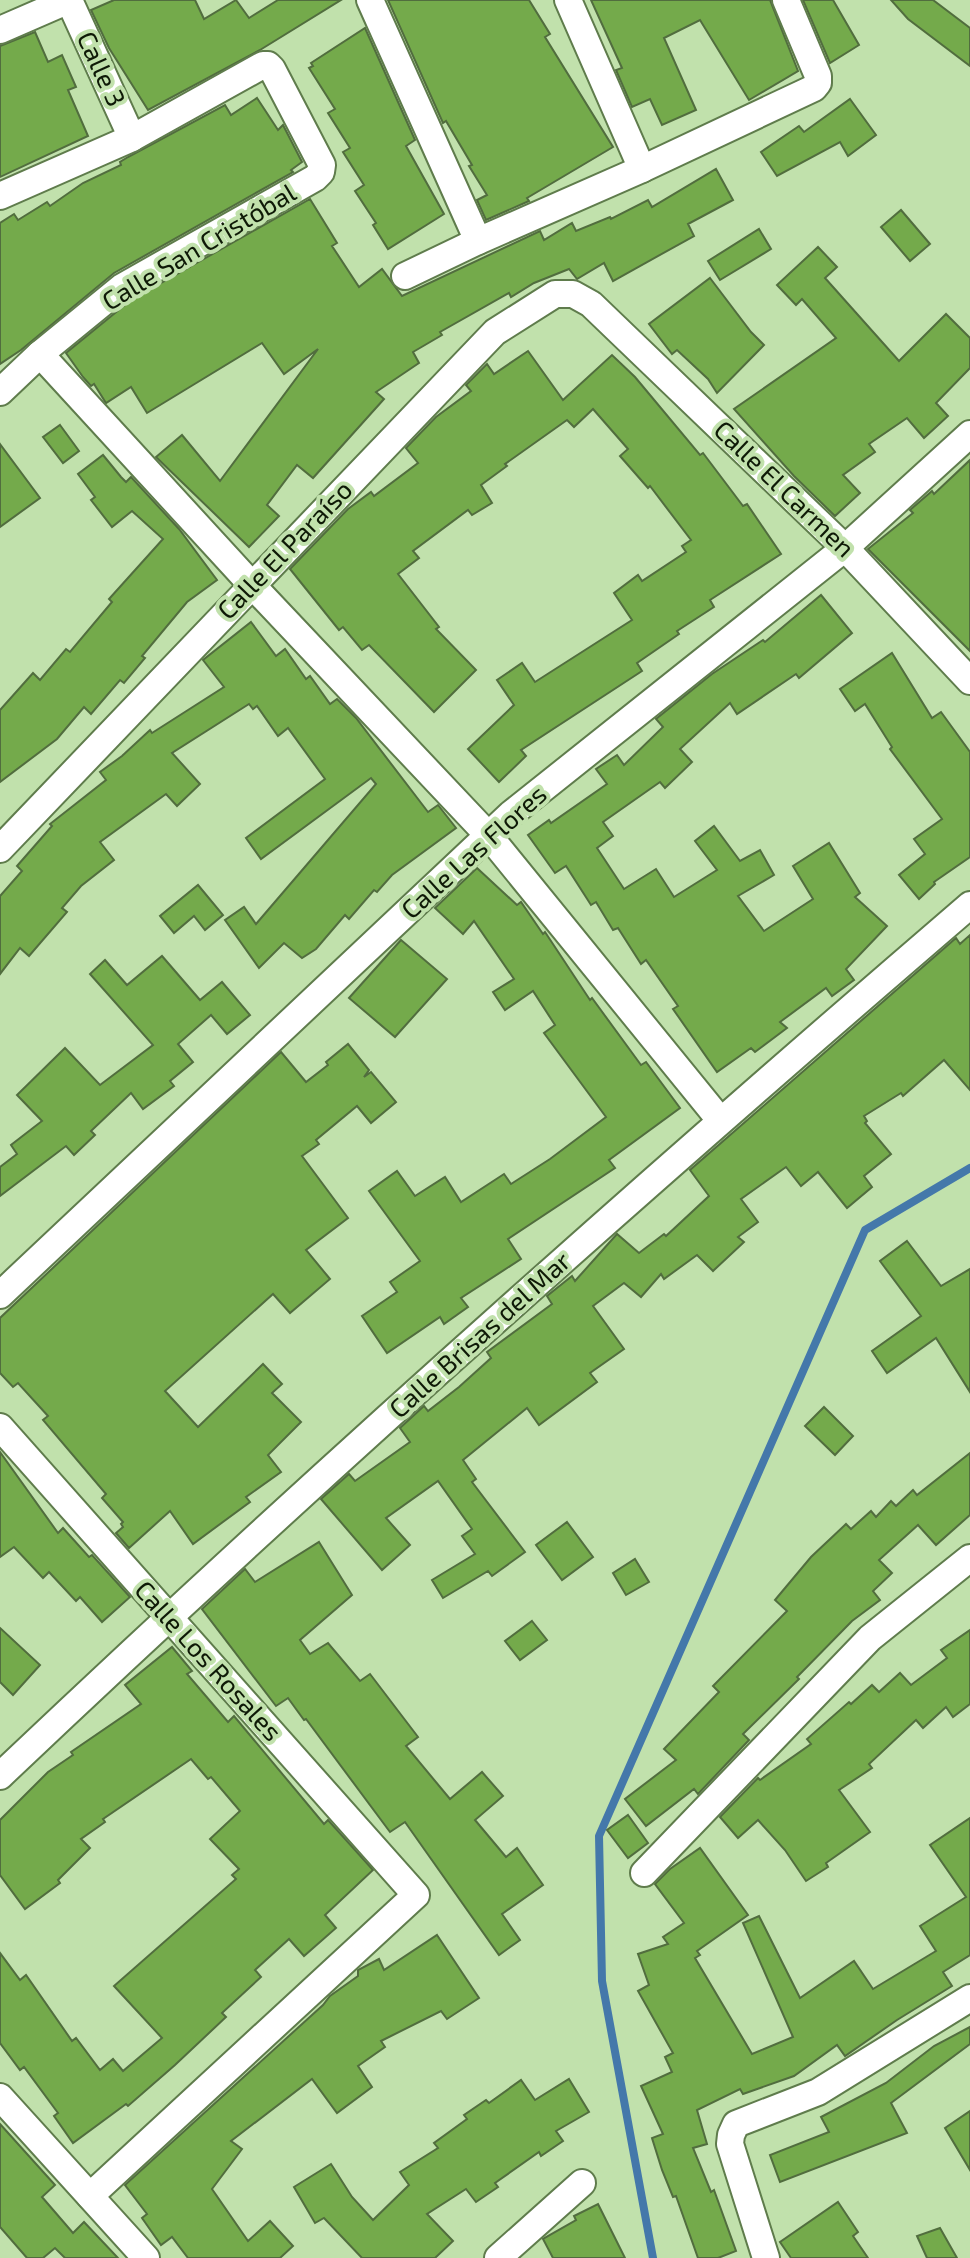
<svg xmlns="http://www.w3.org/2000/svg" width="970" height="2258" font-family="'Exo 2',sans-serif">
<rect width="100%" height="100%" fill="#c1e1ac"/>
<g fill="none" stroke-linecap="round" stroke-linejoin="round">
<!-- stream -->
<path stroke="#4478aa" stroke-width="8" d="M653,2258L602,1981L599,1836L865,1230L970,1168"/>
</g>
<!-- building -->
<g fill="#74aa4b" stroke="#516d3e" stroke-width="2">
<path d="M114,0H195L204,19L236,0L249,18L278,0H341L260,50L148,110L109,48L91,10Z"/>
<path d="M388,0H529L550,34L545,37L613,147L527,198L529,201L486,220L477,200L487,195L469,166L472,165L446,121L443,123Z"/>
<path d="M591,0H770L798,71L749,100L700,20L664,38L696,110L662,125L650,99L632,107L616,70L622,68Z"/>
<path d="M803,0H833L859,45L830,63Z"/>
<path d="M891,0H933L970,28V66L908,19Z"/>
<path d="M365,28L415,140L406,146L444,214L388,249L373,225L376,223L355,191L364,185L343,152L350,148L328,113L335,109L309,68L313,66L311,63Z"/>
<path d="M35,32L48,62L62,55L76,87L68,90L88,136L0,177V46Z"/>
<path d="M257,98L278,130L283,125L302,162L291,170L293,172L114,273L21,350L0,364V223L14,214L18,220L47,202L50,206L83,183L121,165L120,162L128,157L225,105L231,115Z"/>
<path d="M850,99L876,135L848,156L840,142L777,176L761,152L799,126L804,132Z"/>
<path d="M716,169L733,200L688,224L694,236L613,281L604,263L577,279L569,269L534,283L511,297L509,293L440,332L442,335L413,352L419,363L376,392L384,399L313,478L297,465L267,505L279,516L249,547L156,457L182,435L220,481L318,349L284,374L262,343L147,413L131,387L106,403L94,384L91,386L83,377L66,353L131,300L310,199L337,243L332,246L359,287L382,269L402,296L540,231L544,240L572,223L576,231L610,217L611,219L648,200L652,207Z"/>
<path d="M901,210L930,244L910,261L881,227Z"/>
<path d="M759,229L771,249L720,280L708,261Z"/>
<path d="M818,247L837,267L825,278L899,361L946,314L970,338V368L936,403L948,416L924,438L907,418L869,444L875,452L843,475L860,493L835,516L794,476L734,409L836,338L802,299L796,305L777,285Z"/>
<path d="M710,278L751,332L764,345L717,393L708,379L677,350L672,354L649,324Z"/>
<path d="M528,351L563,400L612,355L635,377L700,455L703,453L743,506L747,504L781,554L710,600L714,607L677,631L679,634L637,663L642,671L521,750L526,756L499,782L468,749L514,705L497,680L522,663L535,682L632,620L614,593L638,575L642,581L686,552L682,546L691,540L650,486L648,488L620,456L628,449L593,409L574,427L567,420L505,464L507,466L481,485L492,503L472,515L468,510L413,551L419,558L398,574L439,627L436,629L476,670L434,712L369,645L362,650L343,627L339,630L290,569L348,509L371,492L374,496L418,463L406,448L436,417L471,391L466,385L487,364L494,374Z"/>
<path d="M60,425L79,451L63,463L43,437Z"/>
<path d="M0,444L40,498L0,527Z"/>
<path d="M103,455L121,477L126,482L131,477L179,529L217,580L187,602L142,656L145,658L124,683L120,680L91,714L84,707L57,739L0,782V710L33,673L40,680L66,649L70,652L112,602L109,599L163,539L132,511L112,527L91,500L95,497L78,474Z"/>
<path d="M970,460V651L868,549L913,513L910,510L932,491L934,494Z"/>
<path d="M821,595L852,633L799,678L796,674L737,714L730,703L680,749L692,762L665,788L660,782L603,822L613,836L597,848L624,889L656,869L674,897L717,870L695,841L714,826L740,861L760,850L774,875L738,896L764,931L813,899L793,866L829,843L860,893L855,897L887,926L846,969L854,980L832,996L826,988L780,1022L787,1028L755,1052L751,1048L717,1072L673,1009L678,1006L646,960L641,964L618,928L613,930L596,902L591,905L566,866L555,873L528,835L549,820L551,823L607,784L596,769L617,755L624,765L663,727L656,719L712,674L763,640L765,642Z"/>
<path d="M251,622L276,656L285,649L306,679L310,676L330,704L337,699L356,718L428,812L438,805L456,828L392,875L377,892L374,890L349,919L345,915L316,949L302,958L284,943L259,968L225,920L244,907L256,924L376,784L371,778L261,859L246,838L325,779L288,728L278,736L257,706L253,709L249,704L172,753L200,784L177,806L166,794L100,842L114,860L81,886L62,908L67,912L29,956L20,948L0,974V896L22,871L17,866L52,826L50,824L106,780L100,772L122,756L150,730L152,733L224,687L203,660Z"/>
<path d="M892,653L932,718L941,712L970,752V857L934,882L935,884L919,899L899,875L925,854L914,839L942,819L890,749L892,747L865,704L855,711L840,689Z"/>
<path d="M477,868L517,905L521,902L543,934L545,932L590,1000L592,998L641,1065L646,1062L680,1108L609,1160L615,1168L508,1239L521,1259L461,1298L468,1307L444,1324L440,1317L387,1353L362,1316L397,1292L390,1282L420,1261L369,1191L397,1171L415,1196L445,1177L461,1202L504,1174L511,1184L550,1159L606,1117L544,1033L555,1025L533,991L505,1010L493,992L514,979L474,921L463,934L435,908Z"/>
<path d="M198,885L223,915L205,930L194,916L174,933L160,916Z"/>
<path d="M970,935V1090L944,1060L903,1096L901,1093L864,1116L867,1121L865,1123L891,1154L864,1176L872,1187L847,1208L818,1172L801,1186L786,1167L741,1199L758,1222L738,1237L744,1242L713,1271L697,1255L664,1279L661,1274L641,1297L624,1283L593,1306L624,1349L590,1373L597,1382L539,1425L527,1408L463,1460L476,1479L472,1482L525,1552L492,1576L488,1571L443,1598L432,1580L475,1554L462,1536L472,1529L438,1481L386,1518L410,1545L382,1570L321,1499L349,1474L355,1481L410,1442L400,1428L424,1406L428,1411L459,1387L491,1358L487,1352L552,1304L547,1296L572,1276L575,1281L617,1234L639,1253L664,1234L666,1236L709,1196L690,1170L956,938L960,944Z"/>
<path d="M401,940L447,979L395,1037L349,998Z"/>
<path d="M162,956L200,1000L222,982L250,1015L227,1034L211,1015L178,1044L193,1062L170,1081L174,1086L143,1109L131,1093L91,1131L95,1135L74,1155L66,1146L0,1196V1167L17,1154L11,1145L42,1121L17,1095L65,1048L100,1085L153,1045L90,974L105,960L127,985Z"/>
<path d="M348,1044L369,1070L364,1077L371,1072L396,1102L371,1123L357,1106L316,1140L319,1144L302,1156L348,1218L306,1250L330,1279L290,1313L273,1294L165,1391L198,1427L263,1364L282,1384L272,1393L301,1422L268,1455L281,1472L246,1497L250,1502L193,1544L170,1511L129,1548L116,1533L123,1527L121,1524L123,1522L102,1498L106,1494L43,1420L48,1416L18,1383L13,1387L0,1373V1318L281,1052L306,1082L328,1065L326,1062Z"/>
<path d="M907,1241L941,1286L970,1269V1392L936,1338L887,1373L872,1351L921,1316L880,1261Z"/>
<path d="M824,1407L853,1436L835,1455L805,1426Z"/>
<path d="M0,1452L58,1533L63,1528L89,1557L92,1555L130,1597L102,1622L80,1597L76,1601L49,1572L43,1578L14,1547L0,1557Z"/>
<path d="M970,1453V1515L936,1545L918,1525L879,1560L892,1573L873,1591L880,1600L852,1621L797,1677L799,1679L743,1734L749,1740L698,1794L694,1789L646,1826L625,1799L676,1760L664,1749L719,1692L713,1686L787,1611L775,1600L811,1557L846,1524L851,1529L871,1511L876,1517L891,1501L896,1506L913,1490L917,1495Z"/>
<path d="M567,1522L593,1557L562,1580L536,1545Z"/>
<path d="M319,1542L352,1595L300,1640L310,1654L328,1643L360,1681L370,1674L418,1737L406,1746L450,1799L482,1772L503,1796L475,1820L506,1857L517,1848L543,1885L502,1914L520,1940L499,1955L405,1822L390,1832L306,1719L304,1720L288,1698L276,1706L202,1609L245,1569L255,1582Z"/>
<path d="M635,1559L649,1582L626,1595L613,1573Z"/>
<path d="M532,1621L547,1640L520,1660L505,1641Z"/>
<path d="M0,1628L40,1665L13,1695L0,1682Z"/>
<path d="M970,1630V1704L953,1717L946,1707L923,1728L916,1720L869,1764L872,1768L839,1790L870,1832L826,1863L828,1867L806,1881L785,1850L758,1820L738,1838L720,1817L758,1778L760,1780L811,1744L807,1739L849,1702L851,1704L872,1685L879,1692L900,1673L911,1685L947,1658L941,1650Z"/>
<path d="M172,1647L192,1671L187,1674L228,1722L234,1716L324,1824L328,1820L373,1870L325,1915L336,1928L304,1956L289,1939L255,1970L261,1977L222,2013L226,2017L175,2065L128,2106L126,2104L73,2143L54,2116L58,2113L24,2067L20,2070L0,2043V1953L20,1980L26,1975L72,2041L76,2038L100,2070L113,2059L123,2071L162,2038L114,1986L236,1879L232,1875L239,1869L210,1839L240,1811L211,1777L208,1779L191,1759L103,1819L105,1822L81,1839L90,1848L58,1880L60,1883L25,1909L0,1875V1820L48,1772L73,1755L71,1752L141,1704L125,1685Z"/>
<path d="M628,1815L648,1843L628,1858L607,1830Z"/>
<path d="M970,1818V1955L943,1972L952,1986L897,2020L845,2056L837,2045L794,2076L743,2094L740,2089L697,2110L707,2144L693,2148L711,2192L714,2190L736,2251L718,2258H698L676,2196L673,2197L662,2170L652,2138L663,2134L641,2086L672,2072L665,2057L673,2053L638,1991L649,1985L638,1954L668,1944L663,1937L684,1923L655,1884L670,1869L700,1848L748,1915L697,1951L700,1955L695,1958L752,2054L793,2037L743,1923L759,1916L800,1998L854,1961L873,1989L936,1951L920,1926L966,1897L930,1845Z"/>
<path d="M437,1935L479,1998L447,2019L441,2011L381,2041L385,2047L358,2066L372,2087L337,2113L312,2079L231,2141L242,2149L212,2189L248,2241L270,2221L293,2246L280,2258H188L172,2237L161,2245L142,2218L147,2214L125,2185L323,2005L330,1996L358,1976V1970L379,1959L384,1970Z"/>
<path d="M970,2027V2044L891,2103L907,2133L780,2182L770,2155L829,2132L821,2117L886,2083L934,2046Z"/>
<path d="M569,2079L589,2112L556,2131L563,2141L541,2156L539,2152L495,2183L498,2187L476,2202L466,2189L427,2214L453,2241L435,2258H362L324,2218L315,2223L294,2187L331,2164L352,2197L373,2220L409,2185L400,2172L438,2148L434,2143L467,2119L464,2115L486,2100L489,2103L521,2080L535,2100Z"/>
<path d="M970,2111V2170L945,2128Z"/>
<path d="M0,2124L55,2185L42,2197L73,2233L84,2222L118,2258H65L55,2248L43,2258H27L0,2227Z"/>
<path d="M838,2202L858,2232L853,2236L868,2258H791L780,2242Z"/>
<path d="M598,2204L625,2258H553L543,2239L576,2220L574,2216Z"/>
<path d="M940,2228L957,2258H927L917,2236Z"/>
</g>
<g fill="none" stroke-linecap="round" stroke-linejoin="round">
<defs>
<g id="minor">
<path d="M69,0L132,138"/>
<path d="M370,0L478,241L642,169L814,88L818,83V76L786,0"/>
<path d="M568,0L642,169"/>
<path d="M0,30L69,0"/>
<path d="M0,196L132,138L263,65H268L272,69L322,165L321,172L315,178L122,287L40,354L0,392"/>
<path d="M405,276L478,241"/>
<path d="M40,354L251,584L489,836L720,1120"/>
<path d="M0,849L495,332L555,294H573L591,304L845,548L970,681"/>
<path d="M0,1295L511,814L845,548L970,434"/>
<path d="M0,1427L416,1895L90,2196"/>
<path d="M0,1776C315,1477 641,1188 970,905"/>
<path d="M644,1873L870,1638L970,1558"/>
<path d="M0,2097L146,2258"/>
<path d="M498,2258L582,2183"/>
<path d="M766,2258L730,2144L731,2135L736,2124L818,2092L970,1998"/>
</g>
</defs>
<!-- minor casing -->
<use href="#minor" stroke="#5f7c4c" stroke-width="30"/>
<!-- minor -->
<use href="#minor" stroke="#fff" stroke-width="26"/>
</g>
<g text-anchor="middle" stroke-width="8" stroke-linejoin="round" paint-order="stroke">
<!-- street labels -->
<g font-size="26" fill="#0e1906" stroke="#c1e1ac">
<text transform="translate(101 69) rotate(65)" y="9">Calle 3</text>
<text transform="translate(199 247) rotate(-31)" y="9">Calle San Cristóbal</text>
<text transform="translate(784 489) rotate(44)" y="9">Calle El Carmen</text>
<text transform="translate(285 550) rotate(-46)" y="9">Calle El Paraíso</text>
<text transform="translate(474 852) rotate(-42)" y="9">Calle Las Flores</text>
<text transform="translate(480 1335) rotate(-42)" y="9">Calle Brisas del Mar</text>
<text transform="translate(208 1661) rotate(48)" y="9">Calle Los Rosales</text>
</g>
</g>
</svg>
